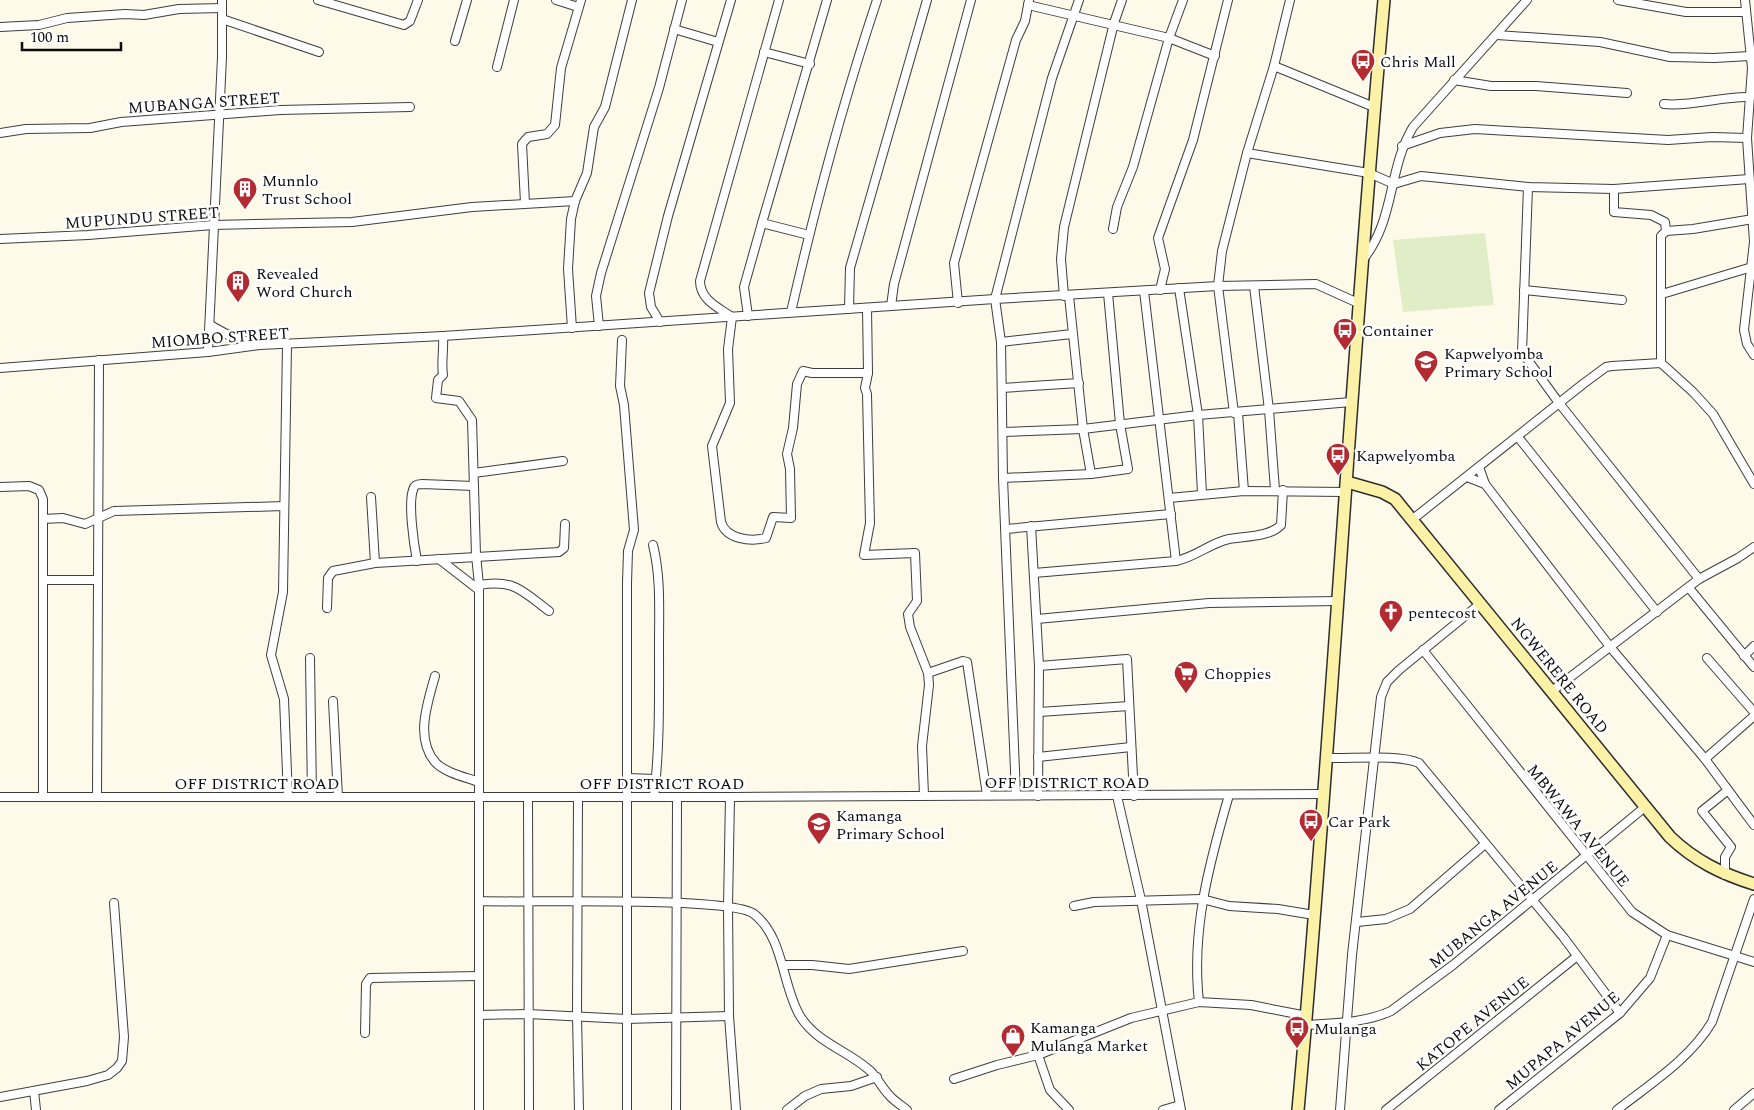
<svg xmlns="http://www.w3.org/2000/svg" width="1754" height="1110" font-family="Spectral,serif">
<rect width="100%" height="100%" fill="#fefae9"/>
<!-- pitch -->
<path fill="#e0eec7" d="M1485,233L1494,305L1403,312L1393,240Z"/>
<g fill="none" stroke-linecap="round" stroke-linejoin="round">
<defs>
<g id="street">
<path d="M318,0L404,25L410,21L418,0"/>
<path d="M556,0L578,7"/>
<path d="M779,0L700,281C700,300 719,308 732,317L728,349L730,403L712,446L721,522C726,539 750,542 766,538L773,517L791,518L790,469L787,454L793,428L797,384L803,371L812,373H868"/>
<path d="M1618,0L1686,12H1746"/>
<path d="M1745,0L1752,68L1747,138L1754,242L1744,330L1747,344L1754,355"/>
<path d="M1028,5L1169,38L1215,56"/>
<path d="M222,19L319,52"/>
<path d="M0,27L39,25L67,18L125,14L144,15L179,9L222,8"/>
<path d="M674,29L718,42"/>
<path d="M1497,35L1600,42L1670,57L1714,58L1750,56"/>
<path d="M455,41L467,0"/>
<path d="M764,52L810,64"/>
<path d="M1274,66L1374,107"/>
<path d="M497,67L514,0"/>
<path d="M1454,80L1491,86H1536L1627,93"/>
<path d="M1664,104C1692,107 1721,96 1750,97"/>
<path d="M0,133L26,129L90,128L121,122L280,110L410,107"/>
<path d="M1402,146L1440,133L1475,129L1668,140L1712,137L1747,138"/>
<path d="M1247,153L1369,173L1394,184L1421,176L1528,187L1614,189L1749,179"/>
<path d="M1528,187L1522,352L1559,403L1699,579L1552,691"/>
<path d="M1614,189V212L1651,215L1665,222L1666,231"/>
<path d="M525,203L522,144L528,137L547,134L555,125L561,68L581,0"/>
<path d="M1113,229L1117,207L1133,167L1169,38L1183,0"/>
<path d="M809,235L762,223L827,0"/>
<path d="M0,239L88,235L213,225L352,222L472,207L575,201"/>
<path d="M1362,261C1396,219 1387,171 1413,127L1527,0"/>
<path d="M1254,286L1269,410L1275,490"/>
<path d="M1179,288L1198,415L1202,494"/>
<path d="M1160,290L1165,269L1158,238L1193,140L1228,0"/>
<path d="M1524,290L1622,300"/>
<path d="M1144,291L1176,561"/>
<path d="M1662,294L1752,267"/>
<path d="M1064,296L1061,259L1064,227L1114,23L1122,0"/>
<path d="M1069,296L1083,429L1091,474"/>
<path d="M958,303L954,263L1016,40L1025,21L1029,0"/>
<path d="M891,306L894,284L971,0"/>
<path d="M867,308L868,373L865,388L867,394L870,523L864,555L915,553L917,601L908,614L910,627L928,673L929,685L922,746L924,795"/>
<path d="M849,309L850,268L927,0"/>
<path d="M791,312C815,207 843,102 877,0"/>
<path d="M748,316L744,287L762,223"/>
<path d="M660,322L651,307L649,293L668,216L731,0"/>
<path d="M210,325L230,336L256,344"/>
<path d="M599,326L596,296L601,273L659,88L682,0"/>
<path d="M572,328L568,269L571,219L575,201L587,173L594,127L605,107L632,0"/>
<path d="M443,336C444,350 441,362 443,375L438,380L436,398L459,401L472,420L476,555L479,585V1110"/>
<path d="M622,340L620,386L624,405L634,530L628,551L627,583V1110"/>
<path d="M1001,342L1072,334"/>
<path d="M287,345L283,592L271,655L284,699L288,797"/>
<path d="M208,352L222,57V0"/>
<path d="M1661,363V236L1666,231L1693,229L1753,219"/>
<path d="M0,368L208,352L260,345L443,336L995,299L1218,286L1316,284L1358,303"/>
<path d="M1002,388L1079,383"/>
<path d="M1234,413L1218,286L1222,251L1247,153L1274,66L1290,0"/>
<path d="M1238,413L1244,491"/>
<path d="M1003,432L1083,429L1198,415L1351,402"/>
<path d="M1518,437L1657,612"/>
<path d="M1479,467L1485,484L1611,648L1705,759L1754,825"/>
<path d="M474,473L563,461"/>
<path d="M1467,477L1485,484"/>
<path d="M1003,478L1091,474L1128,469L1120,424L1108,293"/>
<path d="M0,487L29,486L39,490L43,499V797"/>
<path d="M371,497L375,563"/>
<path d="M1169,498L1244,491L1346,492"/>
<path d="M43,519L63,518L85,524L114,511L284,506"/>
<path d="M1413,519L1583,384L1606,367L1612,366L1661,363L1693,392L1713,414L1754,484"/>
<path d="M1031,526L1039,666L1038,796"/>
<path d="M1006,529L1171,514"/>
<path d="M653,545C661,577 659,611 659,644C659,695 660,746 654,797"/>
<path d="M439,559L479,590"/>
<path d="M417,561C414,545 408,504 413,490C414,485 417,484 422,484L474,486"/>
<path d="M1034,573L1176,561C1196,557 1210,543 1229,539C1245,536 1270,537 1281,525L1283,490"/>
<path d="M1699,579L1738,558L1754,547"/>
<path d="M44,580H98"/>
<path d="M479,585C515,579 522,591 549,611"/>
<path d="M1689,588L1754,667"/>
<path d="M327,608L328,578L333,571L375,563L559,552L564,548L565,524"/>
<path d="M1037,619L1209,603L1338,601"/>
<path d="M1423,650L1632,912L1667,935L1754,962"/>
<path d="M1744,656L1754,646"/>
<path d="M310,658L312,797"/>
<path d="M1707,658L1754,712"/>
<path d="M1039,666L1127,659L1134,796"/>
<path d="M928,673L963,661L967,662L987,795"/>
<path d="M435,676C428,702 414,739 436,763C446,773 465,777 479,782"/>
<path d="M333,701L338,797"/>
<path d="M1039,712L1129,706"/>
<path d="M1038,757L1131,747"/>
<path d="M1327,758C1352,759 1398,754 1419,763L1564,938L1620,1013"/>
<path d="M1705,759L1754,716"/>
<path d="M627,778L656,779"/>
<path d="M1016,795L1003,478L1001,342L995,299L1052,78L1079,0"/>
<path d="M1117,796L1141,900L1181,1110"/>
<path d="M0,797H730L1325,794"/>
<path d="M97,797L99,360"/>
<path d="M528,797L529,1110"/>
<path d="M578,797L577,1016L579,1110"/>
<path d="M730,797L728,906L729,1016L736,1110"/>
<path d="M1725,875V857L1731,847L1702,811L1728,790"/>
<path d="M479,901C523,903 731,896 754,914C784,937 782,986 800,1016C816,1042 846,1050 868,1069C877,1076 881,1087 889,1095C894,1101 901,1105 907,1110"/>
<path d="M1074,906L1094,902L1202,899L1229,906L1278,909L1314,915"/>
<path d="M1357,922L1386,919L1410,909L1485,844"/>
<path d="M784,965H812L849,969L963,951"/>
<path d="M1199,1002C1191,931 1209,864 1229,795"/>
<path d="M479,1015L528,1014L627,1019L729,1016"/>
<path d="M1306,1025C1335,1023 1365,1023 1391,1011L1453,965L1645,807"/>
<path d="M365,1033L366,984L370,978L479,976"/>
<path d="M1038,1055L1050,1090L1069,1110"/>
<path d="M954,1079L997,1065L1038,1055L1131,1018L1199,1002L1251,1005L1307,1016"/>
<path d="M34,1091L36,1110"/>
<path d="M0,1097L87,1081L108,1075L117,1068L122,1061L124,1037L114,903"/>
<path d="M676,1110L677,797"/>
<path d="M787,1110L805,1096L821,1089L851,1086L877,1077"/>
<path d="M1163,1110L1180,1105"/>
<path d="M1340,1110L1352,955L1381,697L1387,682L1399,670L1481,603"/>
<path d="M1386,1110L1576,957"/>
<path d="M1499,1110L1620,1013L1650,978L1667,935"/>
<path d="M1617,1110C1650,1084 1690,1059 1712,1022L1754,899"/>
<path d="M1734,1110L1754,1093"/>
</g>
<g id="secondary">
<path d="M1347,482L1382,492L1395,499L1670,837C1695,861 1722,874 1754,884"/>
<path d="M1298,1110C1332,740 1350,370 1384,0"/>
</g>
</defs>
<!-- street casing -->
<use href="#street" stroke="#3e3e3e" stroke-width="10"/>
<!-- secondary casing -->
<use href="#secondary" stroke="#2d2d2d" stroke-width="14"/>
<!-- street -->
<use href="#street" stroke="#fff" stroke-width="8"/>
<!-- secondary -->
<use href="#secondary" stroke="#fbf2a7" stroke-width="11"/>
</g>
<!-- icons -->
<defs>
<symbol id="bus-pin" viewBox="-11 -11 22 30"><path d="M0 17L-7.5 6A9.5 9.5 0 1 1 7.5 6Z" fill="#b32a31" stroke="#fff"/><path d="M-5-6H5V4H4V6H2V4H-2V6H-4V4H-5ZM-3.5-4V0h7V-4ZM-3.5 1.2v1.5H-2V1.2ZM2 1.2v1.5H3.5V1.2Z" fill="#fff"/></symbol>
<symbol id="building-pin" viewBox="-11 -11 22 30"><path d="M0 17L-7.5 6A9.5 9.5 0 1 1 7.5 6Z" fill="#b32a31" stroke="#fff"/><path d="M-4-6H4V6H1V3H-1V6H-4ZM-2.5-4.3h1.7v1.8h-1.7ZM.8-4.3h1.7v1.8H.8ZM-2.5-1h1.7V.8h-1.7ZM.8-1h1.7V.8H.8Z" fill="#fff"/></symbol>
<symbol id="school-pin" viewBox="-11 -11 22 30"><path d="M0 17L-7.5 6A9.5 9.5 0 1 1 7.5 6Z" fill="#b32a31" stroke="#fff"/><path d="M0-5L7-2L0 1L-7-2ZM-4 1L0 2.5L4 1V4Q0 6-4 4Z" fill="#fff"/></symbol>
<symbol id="church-pin" viewBox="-11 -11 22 30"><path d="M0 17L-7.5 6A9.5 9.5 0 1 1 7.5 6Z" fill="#b32a31" stroke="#fff"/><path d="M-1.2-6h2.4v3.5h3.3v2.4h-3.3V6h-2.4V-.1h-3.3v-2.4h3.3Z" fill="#fff"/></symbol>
<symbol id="supermarket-pin" viewBox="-11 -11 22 30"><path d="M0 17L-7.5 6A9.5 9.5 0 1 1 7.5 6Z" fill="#b32a31" stroke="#fff"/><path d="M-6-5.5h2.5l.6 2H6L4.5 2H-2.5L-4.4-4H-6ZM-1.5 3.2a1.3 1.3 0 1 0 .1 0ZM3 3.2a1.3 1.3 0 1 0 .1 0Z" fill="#fff"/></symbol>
<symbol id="shop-pin" viewBox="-11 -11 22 30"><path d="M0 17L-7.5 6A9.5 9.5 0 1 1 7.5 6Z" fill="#b32a31" stroke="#fff"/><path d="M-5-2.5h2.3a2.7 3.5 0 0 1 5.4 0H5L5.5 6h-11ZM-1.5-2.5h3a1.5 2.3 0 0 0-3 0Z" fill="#fff"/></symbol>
</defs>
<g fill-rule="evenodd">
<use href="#bus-pin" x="1349" y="47" width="28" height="38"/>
<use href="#building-pin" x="231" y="175" width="28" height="38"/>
<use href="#building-pin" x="224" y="268" width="28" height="38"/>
<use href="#bus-pin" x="1331" y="316" width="28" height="38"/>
<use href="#school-pin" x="1412" y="348" width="28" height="38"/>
<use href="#bus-pin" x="1324" y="441" width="28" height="38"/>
<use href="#church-pin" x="1377" y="598" width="28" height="38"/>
<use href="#supermarket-pin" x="1172" y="659" width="28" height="38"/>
<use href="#bus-pin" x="1297" y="807" width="28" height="38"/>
<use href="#school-pin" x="805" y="810" width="28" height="38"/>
<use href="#bus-pin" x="1283" y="1014" width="28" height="38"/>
<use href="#shop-pin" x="999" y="1022" width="28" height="38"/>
</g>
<g text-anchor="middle" stroke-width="5" stroke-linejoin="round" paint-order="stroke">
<!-- poi labels -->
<g font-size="16" fill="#0b0b0b" stroke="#fff" text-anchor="start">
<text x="1380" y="67">Chris Mall</text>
<text x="262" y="186">Munnlo<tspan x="262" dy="18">Trust School</tspan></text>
<text x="256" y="279">Revealed<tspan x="256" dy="18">Word Church</tspan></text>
<text x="1362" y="336">Container</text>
<text x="1444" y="359">Kapwelyomba<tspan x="1444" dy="18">Primary School</tspan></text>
<text x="1356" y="461">Kapwelyomba</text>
<text x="1408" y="618">pentecost</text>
<text x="1204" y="679">Choppies</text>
<text x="836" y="821">Kamanga<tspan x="836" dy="18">Primary School</tspan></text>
<text x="1328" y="827">Car Park</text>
<text x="1030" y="1033">Kamanga<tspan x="1030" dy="18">Mulanga Market</tspan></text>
<text x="1314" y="1034">Mulanga</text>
</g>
<!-- street labels -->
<g font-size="16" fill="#0b0b0b" stroke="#fff">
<text transform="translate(204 102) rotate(-4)" y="6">MUBANGA STREET</text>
<text transform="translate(142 217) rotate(-4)" y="6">MUPUNDU STREET</text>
<text transform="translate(220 337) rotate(-4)" y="6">MIOMBO STREET</text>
<text transform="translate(1560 675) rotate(51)" y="6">NGWERERE ROAD</text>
<text x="1067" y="788">OFF DISTRICT ROAD</text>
<text x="257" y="789">OFF DISTRICT ROAD</text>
<text x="662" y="789">OFF DISTRICT ROAD</text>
<text transform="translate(1579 825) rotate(51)" y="6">MBWAWA AVENUE</text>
<text transform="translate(1493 914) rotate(-39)" y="6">MUBANGA AVENUE</text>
<text transform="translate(1472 1023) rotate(-39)" y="6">KATOPE AVENUE</text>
<text transform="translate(1562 1040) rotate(-40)" y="6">MUPAPA AVENUE</text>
</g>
</g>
<!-- scale -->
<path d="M22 42v8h99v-8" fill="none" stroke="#0b0b0b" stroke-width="2.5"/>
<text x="30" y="42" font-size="15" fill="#0b0b0b" stroke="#ffffff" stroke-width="4" paint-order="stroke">100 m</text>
</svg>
